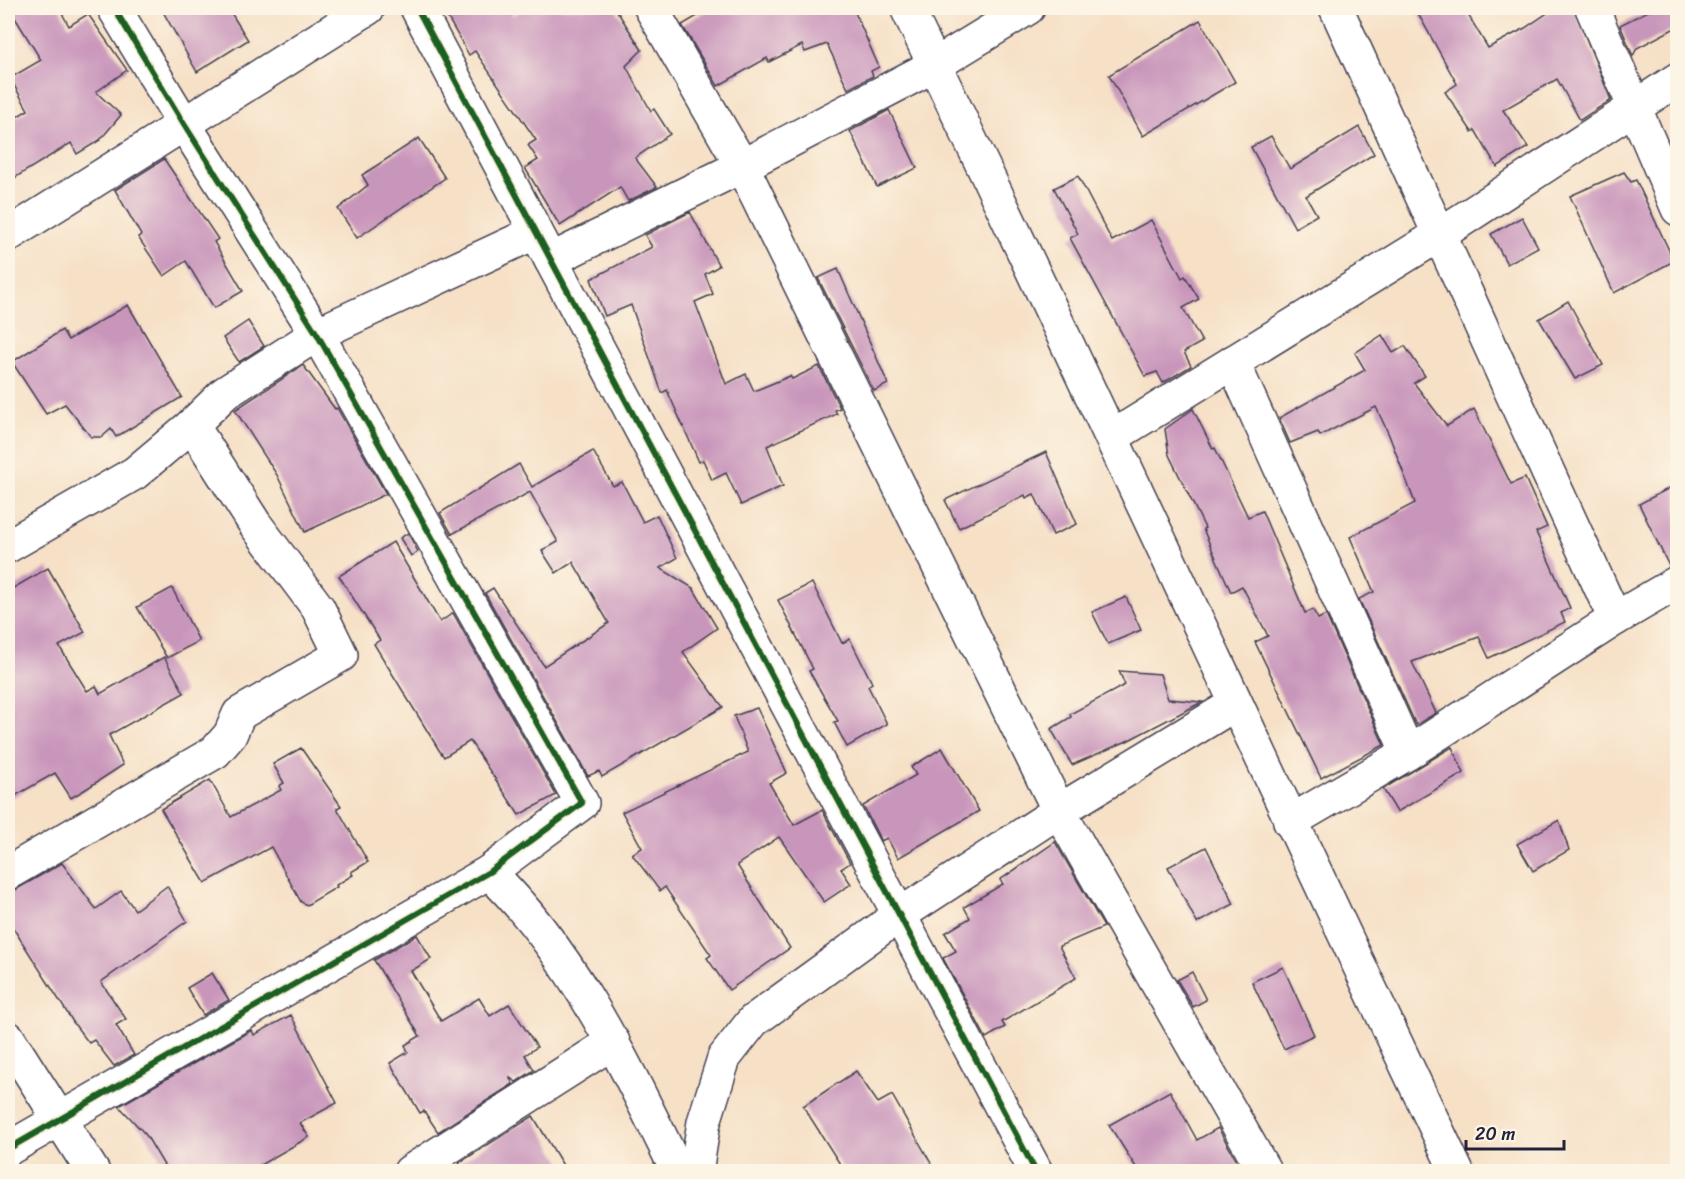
<svg xmlns="http://www.w3.org/2000/svg" width="1685" height="1179" font-family="Sriracha,sans-serif">
<rect width="100%" height="100%" fill="#fcf5e5"/>
<filter id="ink" filterUnits="userSpaceOnUse"><feTurbulence type="fractalNoise" baseFrequency=".0167" numOctaves="2"/><feDisplacementMap in="SourceGraphic" scale="12" xChannelSelector="R" yChannelSelector="G"/><feConvolveMatrix kernelMatrix="1 2 1 2 8 2 1 2 1" color-interpolation-filters="sRGB"/></filter>
<filter id="wash" filterUnits="userSpaceOnUse"><feTurbulence type="fractalNoise" baseFrequency=".008" numOctaves="4" result="noise"/><feDisplacementMap in="SourceGraphic" scale="24" xChannelSelector="R" yChannelSelector="G"/><feGaussianBlur stdDeviation="1.35" result="paint"/><feColorMatrix in="noise" values="0 0 0 0 0 0 0 0 0 0 0 0 0 0 0 0 0 1.4 0 .05"/><feComposite in="paint" operator="in"/></filter>
<g filter="url(#wash)">
<rect width="100%" height="100%" fill="#f6e0c6"/>
<g id="blocks">
<!-- building -->
<g fill="#c996bb">
<path d="M9,8H59L69,26L88,14L127,70L96,92L121,115L100,140L77,154L71,143L8,182V122L28,110L10,78L41,60Z"/>
<path d="M161,8H228L248,40L197,72Z"/>
<path d="M466,8H508L512,15L526,8H615L642,50L626,66L651,111L654,109L670,134L635,158L657,187L628,201L620,187L560,226L525,168L538,160L528,145L536,140L475,51L469,55L448,18Z"/>
<path d="M711,8H853L879,67L871,71L873,76L848,89L827,44L805,52L802,45L769,62L767,58L718,86L682,25Z"/>
<path d="M1415,8H1464L1488,48L1525,28L1555,8H1574L1611,100L1580,120L1557,79L1503,110L1528,147L1497,167L1475,130L1472,132L1445,92L1457,84Z"/>
<path d="M1654,8H1677V27L1637,48L1633,56L1620,25Z"/>
<path d="M1200,20L1235,82L1143,136L1109,75Z"/>
<path d="M889,110L917,168L877,187L850,131Z"/>
<path d="M1359,127L1374,154L1306,196L1317,215L1295,228L1251,147L1271,136L1290,169Z"/>
<path d="M419,138L445,178L357,238L338,209L368,185L362,175Z"/>
<path d="M164,159L218,239L214,242L243,291L214,308L186,261L164,276L138,237L141,235L115,190Z"/>
<path d="M1624,172L1631,182L1636,180L1674,261L1614,293L1570,196Z"/>
<path d="M1078,176L1112,241L1151,220L1182,278L1185,276L1199,299L1183,308L1202,342L1184,352L1191,366L1163,383L1157,372L1145,376L1070,238L1078,234L1054,188Z"/>
<path d="M690,212L719,266L705,274L713,294L695,302L726,384L746,374L754,391L790,376L792,379L819,366L840,408L835,410L837,414L767,446L783,486L741,505L726,473L712,480L703,460L699,462L667,390L662,393L631,305L605,316L591,279L652,247L645,235Z"/>
<path d="M1522,217L1538,247L1507,264L1491,234Z"/>
<path d="M838,269L888,384L874,391L818,278Z"/>
<path d="M1568,301L1603,365L1575,379L1539,319Z"/>
<path d="M128,305L182,397L116,437L111,429L102,437H91L65,404L46,414L12,362L62,330L68,340Z"/>
<path d="M248,321L264,346L239,362L223,338Z"/>
<path d="M1382,335L1393,353L1405,346L1425,376L1414,383L1447,426L1474,409L1511,484L1525,478L1547,527L1536,532L1570,608L1561,613L1565,622L1489,658L1479,637L1412,662L1436,713L1416,725L1359,599L1374,592L1350,537L1415,503L1389,435L1376,407L1320,436L1318,432L1290,443L1279,418L1365,370L1355,353Z"/>
<path d="M303,365L335,409L337,408L386,494L305,532L277,475L235,410Z"/>
<path d="M1193,409L1213,449L1215,448L1248,517L1262,511L1305,613L1313,610L1318,619L1326,615L1384,745L1321,778L1255,642L1268,636L1242,586L1231,592L1203,529L1205,528L1169,455L1165,429Z"/>
<path d="M593,451L613,486L622,482L643,522L657,515L677,558L660,568L693,588L717,628L683,652L723,707L602,777L599,771L588,776L485,593L493,588L544,666L609,623L573,562L556,573L542,551L558,542L530,492L452,534L440,513L519,464L532,487Z"/>
<path d="M1046,452L1077,524L1053,535L1034,494L1026,498L1025,495L959,528L945,500Z"/>
<path d="M1677,484V563L1669,566L1639,504Z"/>
<path d="M408,533L418,552L411,556L400,538Z"/>
<path d="M393,542L440,622L453,613L556,795L519,815L470,741L444,757L439,750L374,644L380,640L339,576Z"/>
<path d="M48,568L85,632L59,646L87,691L96,686L100,694L164,657L184,693L109,735L123,765L86,789L71,798L55,773L8,800V591Z"/>
<path d="M812,583L842,643L850,639L872,683L868,686L887,724L847,747L834,722L838,721L809,671L813,669L778,600Z"/>
<path d="M172,588L199,641L167,658L137,607Z"/>
<path d="M1126,597L1141,630L1108,644L1092,612Z"/>
<path d="M1119,671L1160,674L1168,699L1202,702L1127,741L1072,765L1051,729L1071,717L1070,714L1125,685Z"/>
<path d="M757,708L787,773L769,783L794,825L822,810L850,863L841,869L851,884L824,902L779,837L737,865L790,948L729,990L707,958L711,955L665,887L660,891L632,854L642,848L622,812L748,752L734,716Z"/>
<path d="M1452,747L1464,773L1397,812L1383,789Z"/>
<path d="M301,748L341,806L337,808L368,862L351,872L353,875L336,885L337,887L307,905L301,902L271,847L205,883L161,809L210,780L231,817L281,790L279,786L284,783L273,764Z"/>
<path d="M942,748L979,811L898,858L887,838L881,841L863,806L916,775L911,767Z"/>
<path d="M1559,820L1569,850L1533,871L1517,844Z"/>
<path d="M1055,842L1104,927L1059,946L1076,978L1002,1022L1005,1027L986,1038L943,958L956,951L945,933L970,918L964,907L1003,884L1000,880Z"/>
<path d="M1206,847L1234,904L1197,923L1168,867Z"/>
<path d="M62,863L96,909L121,891L135,910L167,886L187,921L101,982L126,1019L116,1025L134,1055L114,1066L94,1040L89,1043L75,1025L8,920V892L17,889Z"/>
<path d="M417,935L431,959L411,971L441,1021L479,998L490,1016L509,1004L537,1047L525,1055L534,1070L516,1082L509,1077L513,1084L438,1132L424,1111L420,1113L390,1063L408,1052L405,1045L420,1036L374,960Z"/>
<path d="M1283,967L1314,1035L1284,1049L1252,982Z"/>
<path d="M1192,972L1206,1000L1193,1007L1177,980Z"/>
<path d="M212,973L229,1000L203,1015L187,988Z"/>
<path d="M291,1015L337,1103L300,1123L309,1137L248,1172H168L146,1135L119,1106L252,1030L254,1035Z"/>
<path d="M856,1071L878,1103L892,1095L936,1172H845L803,1106Z"/>
<path d="M1170,1091L1197,1140L1218,1128L1243,1172H1139L1109,1125Z"/>
<path d="M533,1116L567,1172H465L459,1163Z"/>
</g>
</g>
</g>
<g filter="url(#ink)">
<use href="#blocks" fill-opacity="0" stroke="#423e50" stroke-width="1.5"/>
<g fill="none" stroke-linecap="round" stroke-linejoin="round">
<defs>
<g id="minor">
<path d="M417,8L1036,1172"/>
<path d="M651,8L742,166L1059,811L1265,1172"/>
<path d="M907,8C1094,394 1272,784 1457,1172"/>
<path d="M1336,8L1615,619"/>
<path d="M1592,8L1678,209"/>
<path d="M8,235L368,8"/>
<path d="M551,260L742,166L935,65L1028,8"/>
<path d="M1233,362L1408,753"/>
<path d="M1112,437L1439,235L1678,79"/>
<path d="M8,546L135,473L192,425L225,393L317,334L536,232"/>
<path d="M1290,822L1408,753L1615,619L1678,582"/>
<path d="M489,872C575,956 625,1065 678,1172"/>
<path d="M8,873L215,752L230,735L239,714L341,655L318,608L255,524L192,425"/>
<path d="M8,1038L93,1172"/>
<path d="M8,1149L489,872L582,803L317,334L184,124L114,8"/>
<path d="M410,1172L613,1042"/>
<path d="M696,1172L704,1122L724,1058L753,1021L898,916L1059,811L1235,704"/>
</g>
</defs>
<!-- minor casing -->
<use href="#minor" stroke="#423e50" stroke-width="36"/>
<!-- minor -->
<use href="#minor" stroke="#fff" stroke-width="33"/>
<defs>
<g id="cycleway">
<path d="M417,8L1036,1172"/>
<path d="M8,1149L489,872L582,803L317,334L184,124L114,8"/>
</g>
</defs>
<!-- cycleway casing -->
<use href="#cycleway" stroke="#fcf5e5" stroke-width="10"/>
<!-- cycleway -->
<use href="#cycleway" stroke="#1b5e20" stroke-width="6"/>
</g>
</g>
<!-- margin -->
<rect width="1685" height="1179" fill="none" stroke="#fcf5e5" stroke-width="30"/>
<!-- scale -->
<path d="M1466 1140v9h98v-9" fill="none" stroke="#22223b" stroke-width="3"/>
<text x="1475" y="1140" font-size="18" fill="#22223b" stroke="#fcf5e5" stroke-width="4.5" paint-order="stroke">20 m</text>
</svg>
